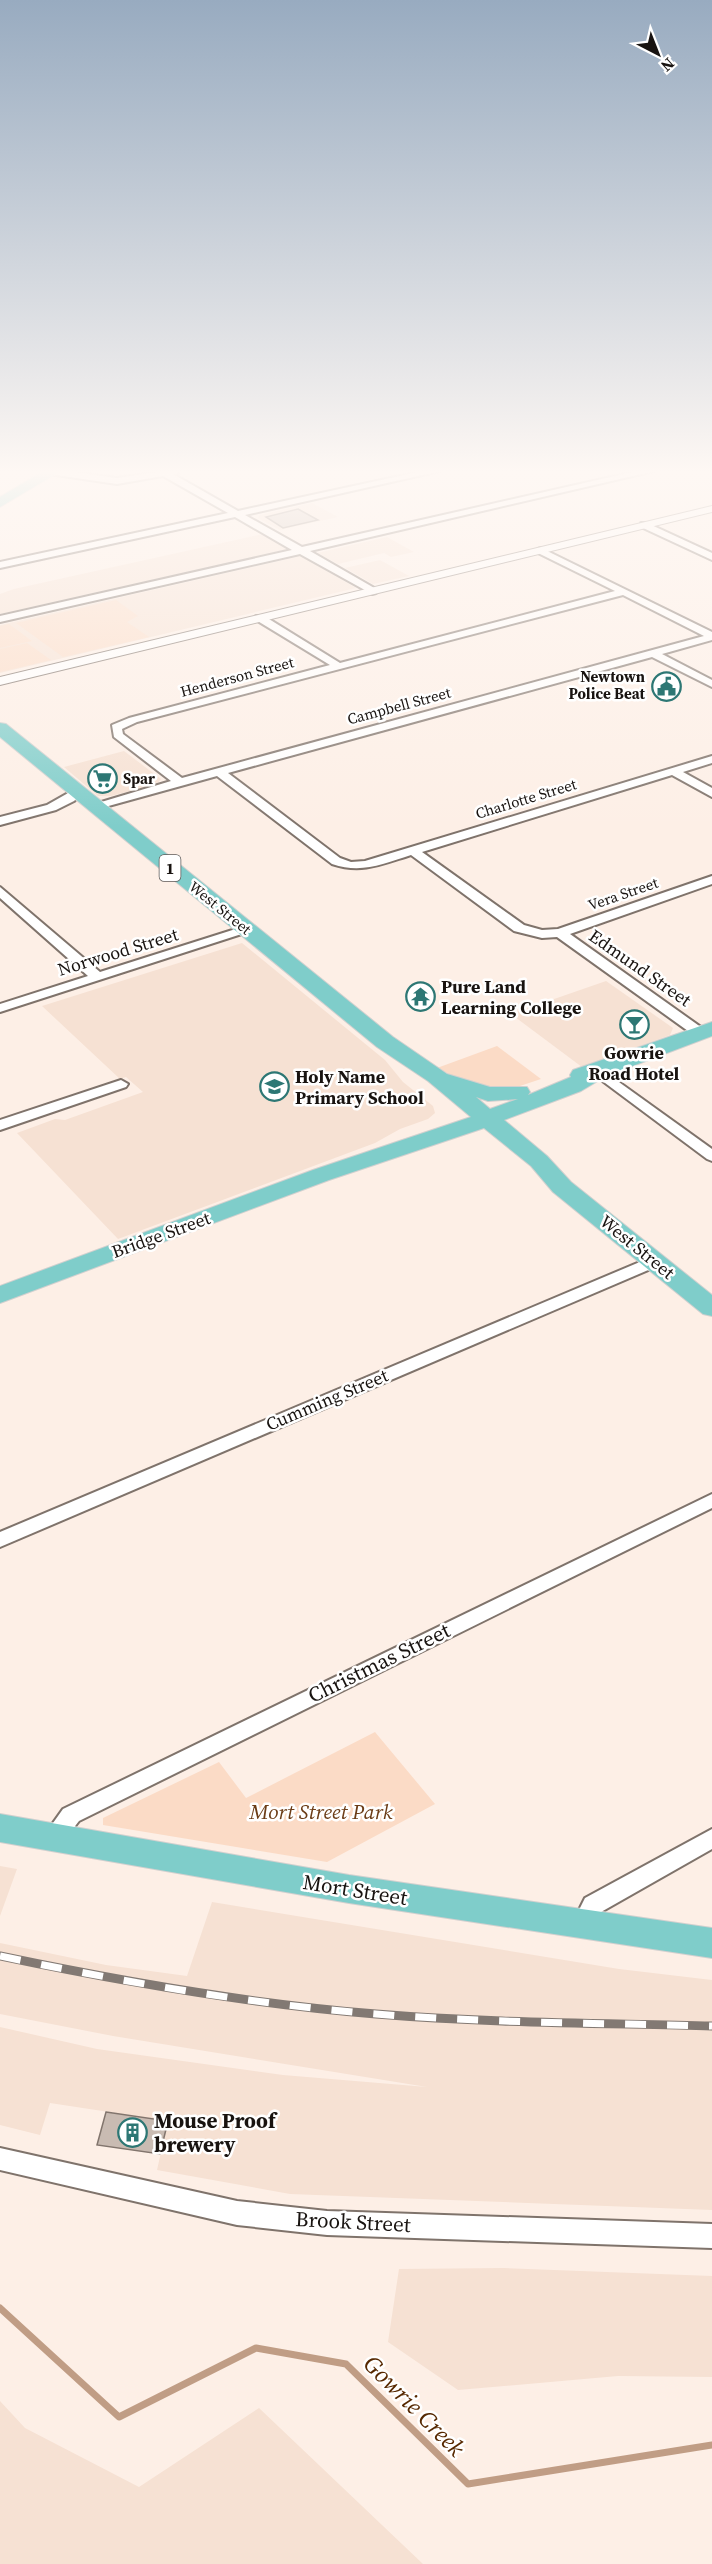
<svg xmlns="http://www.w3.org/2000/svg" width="712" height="2564" font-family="'Source Serif 4',serif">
<rect width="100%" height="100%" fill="#fdefe6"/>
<!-- built -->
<g fill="#f6e1d3">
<path d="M312,503L338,517L280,530L258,518L260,515Z"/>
<path d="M263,534L289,549L0,614V594L14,589Z"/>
<path d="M387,537L414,552L391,557L384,553L338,564L317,553Z"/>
<path d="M301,556L356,588L0,673V625Z"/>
<path d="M380,560L409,576L373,584L345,568Z"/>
<path d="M124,751L161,779L157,784L111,796H98L64,767Z"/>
<path d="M242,943L385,1060L403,1082L433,1106L435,1113L428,1119L400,1129L375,1143L118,1239L17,1133L55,1119L65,1120L143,1092L126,1077L120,1079L42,1006Z"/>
<path d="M606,981L673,1028L670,1035L582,1067L511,1014Z"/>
<path d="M0,1866L17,1869L0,1916Z"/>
<path d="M212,1902L619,1969L712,1980V2210L290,2194L157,2170L168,2121L50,2103L40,2135L0,2125V2027L97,2049L283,2075L427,2087L113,2036L0,2014V1943L106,1965L187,1976Z"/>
<path d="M504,2268L712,2276V2377L618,2376L458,2390L388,2342L399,2269Z"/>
<path d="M0,2401L25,2428L139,2487L259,2408L423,2564H0Z"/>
</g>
<!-- green -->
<g fill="#fbdbc6">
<path d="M116,600L138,616L127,622L149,637L63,657L16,623Z"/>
<path d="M9,624L32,641L0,648V626Z"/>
<path d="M27,643L51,660L0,672V649Z"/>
<path d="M497,1046L541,1079L505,1091L459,1079L437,1068Z"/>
<path d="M375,1732L435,1804L327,1862L103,1825V1818L219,1762L246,1798Z"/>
</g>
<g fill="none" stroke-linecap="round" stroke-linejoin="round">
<!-- stream -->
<path stroke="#c09d85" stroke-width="7" d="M0,2308L119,2417L256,2348L346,2364L468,2484L712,2445"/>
</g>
<!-- building -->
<g fill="#c9bbb2" stroke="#82756d" stroke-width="1.5">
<path d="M298,509L318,520L283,528L266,517Z"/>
<path d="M106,2112L168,2121L160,2154L97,2145Z"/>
</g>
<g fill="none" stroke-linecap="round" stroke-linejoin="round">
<defs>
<g id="minor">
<path d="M52,469L117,478L178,469V473L173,474L238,511L432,469H449L245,515L302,547L646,469H663L310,551L376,589V593L372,594L300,554L0,622V616L292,550L235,517L0,568V562L228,513L163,476L117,484L49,474V470Z"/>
<path d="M641,523H647L712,553V560L641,527Z"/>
<path d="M541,548L712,632V640L662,654L712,680V687L652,657L228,773L340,858L351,862L365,861L712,756V763L683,772L712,788V797L672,775L422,852L524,925L542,930L558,929L712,876V884L570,934L705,1030L707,1033L705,1036H695L557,937L542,938L514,931L411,855C382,864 362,874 332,864L217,776L94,810L88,806L171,781L114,737L112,725L129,718L330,665L256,620V616H264L340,663L615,591L538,553V549ZM623,595L704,636L182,778L123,734L122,729L137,722Z"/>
<path d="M77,788L83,792L74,801L56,810L0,825V817L47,805Z"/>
<path d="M0,887L100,972L242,927L247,926L254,930L0,1012V1004L88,976L0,898Z"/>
<path d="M598,1067L712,1149V1161L707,1159L593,1074L591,1071Z"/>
<path d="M121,1080L128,1084L126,1087L0,1130V1120Z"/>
<path d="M654,1256L662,1261L660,1265L0,1547V1532Z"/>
<path d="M712,1494V1508L79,1821C69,1833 63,1849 46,1843L43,1837L63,1809Z"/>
<path d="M712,1829V1849L601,1912L590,1933L582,1936L574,1933L571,1926L585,1898Z"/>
<path d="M0,2148L237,2201L327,2211L712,2224V2248L327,2235L237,2225L0,2170Z"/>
</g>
<path id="tertiary" d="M712,506V512L0,685V677Z"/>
<g id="primary">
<path d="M47,469H64L0,507V497Z"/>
<path d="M0,723L6,724L393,1037L447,1074L490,1087H527L530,1092L528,1095L571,1077L570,1075L573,1070L712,1022V1036L606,1076L581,1091L504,1120L547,1156L571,1182L712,1295V1316L703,1314L553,1192L531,1166L484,1128L329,1180L0,1303V1286L313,1170L471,1117L428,1081L377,1047L0,737ZM476,1097L488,1101L518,1099L490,1109Z"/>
<path d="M0,1814L349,1875L712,1928V1958L349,1903L0,1842Z"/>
</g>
</defs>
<!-- minor casing -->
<use href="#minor" stroke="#7f736b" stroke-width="4"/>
<!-- tertiary casing -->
<use href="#tertiary" stroke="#7f736b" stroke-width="2"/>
<!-- primary casing -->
<use href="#primary" stroke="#d1d0cf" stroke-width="2"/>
<!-- minor -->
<use href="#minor" fill="#fff" fill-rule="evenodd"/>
<!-- tertiary -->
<use href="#tertiary" fill="#fff" fill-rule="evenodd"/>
<!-- primary -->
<use href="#primary" fill="#7fcdca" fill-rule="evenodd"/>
<defs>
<path id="rail" d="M0,1956C124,1982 250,2004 376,2014C488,2023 600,2023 712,2026"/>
</defs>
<!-- rail casing -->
<use href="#rail" stroke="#827973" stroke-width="9"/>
<!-- rail -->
<use href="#rail" stroke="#fff" stroke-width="7" stroke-dasharray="21" stroke-linecap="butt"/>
</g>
<!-- sky -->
<linearGradient id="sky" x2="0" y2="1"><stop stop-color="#98abc0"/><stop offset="0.57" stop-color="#fef8f4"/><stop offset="1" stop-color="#fef8f4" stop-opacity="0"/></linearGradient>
<rect width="712" height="828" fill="url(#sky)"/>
<!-- icons -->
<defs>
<symbol id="civic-ring" viewBox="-11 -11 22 22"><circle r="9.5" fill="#fff" stroke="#2d7774" stroke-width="1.5"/><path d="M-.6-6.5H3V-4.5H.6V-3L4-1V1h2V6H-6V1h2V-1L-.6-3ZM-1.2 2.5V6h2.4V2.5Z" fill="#2d7774"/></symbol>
<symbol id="supermarket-ring" viewBox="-11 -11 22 22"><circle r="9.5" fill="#fff" stroke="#2d7774" stroke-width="1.5"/><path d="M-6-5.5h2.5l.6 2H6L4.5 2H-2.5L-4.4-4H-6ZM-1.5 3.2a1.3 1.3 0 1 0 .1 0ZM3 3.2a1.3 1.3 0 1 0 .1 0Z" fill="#2d7774"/></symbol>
<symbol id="temple-ring" viewBox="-11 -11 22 22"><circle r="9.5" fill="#fff" stroke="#2d7774" stroke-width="1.5"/><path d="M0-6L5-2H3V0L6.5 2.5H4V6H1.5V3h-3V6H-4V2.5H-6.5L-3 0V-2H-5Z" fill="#2d7774"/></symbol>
<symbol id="bar-ring" viewBox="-11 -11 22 22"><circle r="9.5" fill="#fff" stroke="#2d7774" stroke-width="1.5"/><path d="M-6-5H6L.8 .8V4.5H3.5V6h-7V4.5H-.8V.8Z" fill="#2d7774"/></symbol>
<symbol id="school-ring" viewBox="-11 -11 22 22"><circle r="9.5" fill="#fff" stroke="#2d7774" stroke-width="1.5"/><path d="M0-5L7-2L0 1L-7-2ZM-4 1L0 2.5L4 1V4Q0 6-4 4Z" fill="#2d7774"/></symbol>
<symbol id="building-ring" viewBox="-11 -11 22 22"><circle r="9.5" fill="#fff" stroke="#2d7774" stroke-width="1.5"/><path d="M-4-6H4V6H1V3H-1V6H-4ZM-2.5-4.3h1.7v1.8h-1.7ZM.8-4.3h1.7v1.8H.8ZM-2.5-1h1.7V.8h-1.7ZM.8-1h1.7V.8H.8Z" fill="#2d7774"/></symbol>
</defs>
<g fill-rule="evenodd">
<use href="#civic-ring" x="650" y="670" width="33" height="33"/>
<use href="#supermarket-ring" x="86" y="762" width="33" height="33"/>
<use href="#temple-ring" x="404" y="980" width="33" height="33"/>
<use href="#bar-ring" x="618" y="1008" width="33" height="33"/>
<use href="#school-ring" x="258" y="1070" width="33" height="33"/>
<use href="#building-ring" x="116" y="2116" width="33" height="33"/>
</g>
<g text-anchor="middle" stroke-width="5" stroke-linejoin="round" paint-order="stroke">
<!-- far-street labels -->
<g font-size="15" fill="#181310" stroke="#fff">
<text transform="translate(237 677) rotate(-15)" y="5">Henderson Street</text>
<text transform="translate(399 706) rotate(-15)" y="5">Campbell Street</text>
<text transform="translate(526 799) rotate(-17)" y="5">Charlotte Street</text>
<text transform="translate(623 894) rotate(-19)" y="5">Vera Street</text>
<text transform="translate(220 908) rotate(39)" y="5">West Street</text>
</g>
<!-- far-poi labels -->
<g font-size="15" font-weight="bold" fill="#181310" stroke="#fff" text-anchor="end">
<text x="645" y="682">Newtown<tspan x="645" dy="17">Police Beat</tspan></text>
<text x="123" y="784" text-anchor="start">Spar</text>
</g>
<!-- shield labels -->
<rect fill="#fff" stroke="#5d5a58" stroke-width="1.5" x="159.5" y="855" width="21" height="26" rx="4.5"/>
<g font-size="16" font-weight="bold" fill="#181310">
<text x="170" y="874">1</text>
</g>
<!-- street labels -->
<g font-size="18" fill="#181310" stroke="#fff">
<text transform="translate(118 952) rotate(-17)" y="6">Norwood Street</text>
<text transform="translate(640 968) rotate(35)" y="6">Edmund Street</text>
<text transform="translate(161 1235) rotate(-20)" y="6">Bridge Street</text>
<text transform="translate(637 1247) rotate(39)" y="6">West Street</text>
<text transform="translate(327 1400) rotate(-23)" y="6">Cumming Street</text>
</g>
<!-- poi labels -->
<g font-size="18" font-weight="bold" fill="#181310" stroke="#fff" text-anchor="start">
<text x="441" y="993">Pure Land<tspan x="441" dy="21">Learning College</tspan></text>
<text x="634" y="1059" text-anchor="middle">Gowrie<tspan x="634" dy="21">Road Hotel</tspan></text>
<text x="295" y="1083">Holy Name<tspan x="295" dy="21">Primary School</tspan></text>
</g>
<!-- near-street labels -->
<g font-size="21" fill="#181310" stroke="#fff">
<text transform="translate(379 1663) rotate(-26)" y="7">Christmas Street</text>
<text transform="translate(355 1890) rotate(9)" y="7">Mort Street</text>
<text transform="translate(353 2222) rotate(3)" y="7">Brook Street</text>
</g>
<!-- near-park labels -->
<g font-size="21" font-style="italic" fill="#6b3c16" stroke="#fff">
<text x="321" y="1819">Mort Street Park</text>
</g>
<!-- near-poi labels -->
<g font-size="21" font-weight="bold" fill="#181310" stroke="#fff" text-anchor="start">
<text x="154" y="2128">Mouse Proof<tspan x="154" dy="24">brewery</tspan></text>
</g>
<!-- near-water labels -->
<g font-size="24" font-style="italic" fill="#562800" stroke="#fff">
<text transform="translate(414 2406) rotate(45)" y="8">Gowrie Creek</text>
</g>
</g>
<!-- north arrow -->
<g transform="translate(658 54) rotate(138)" stroke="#ffffff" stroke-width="4.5" paint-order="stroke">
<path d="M0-4.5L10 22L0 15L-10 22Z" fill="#181310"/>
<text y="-9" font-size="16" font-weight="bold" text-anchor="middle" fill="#181310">N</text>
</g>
</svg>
